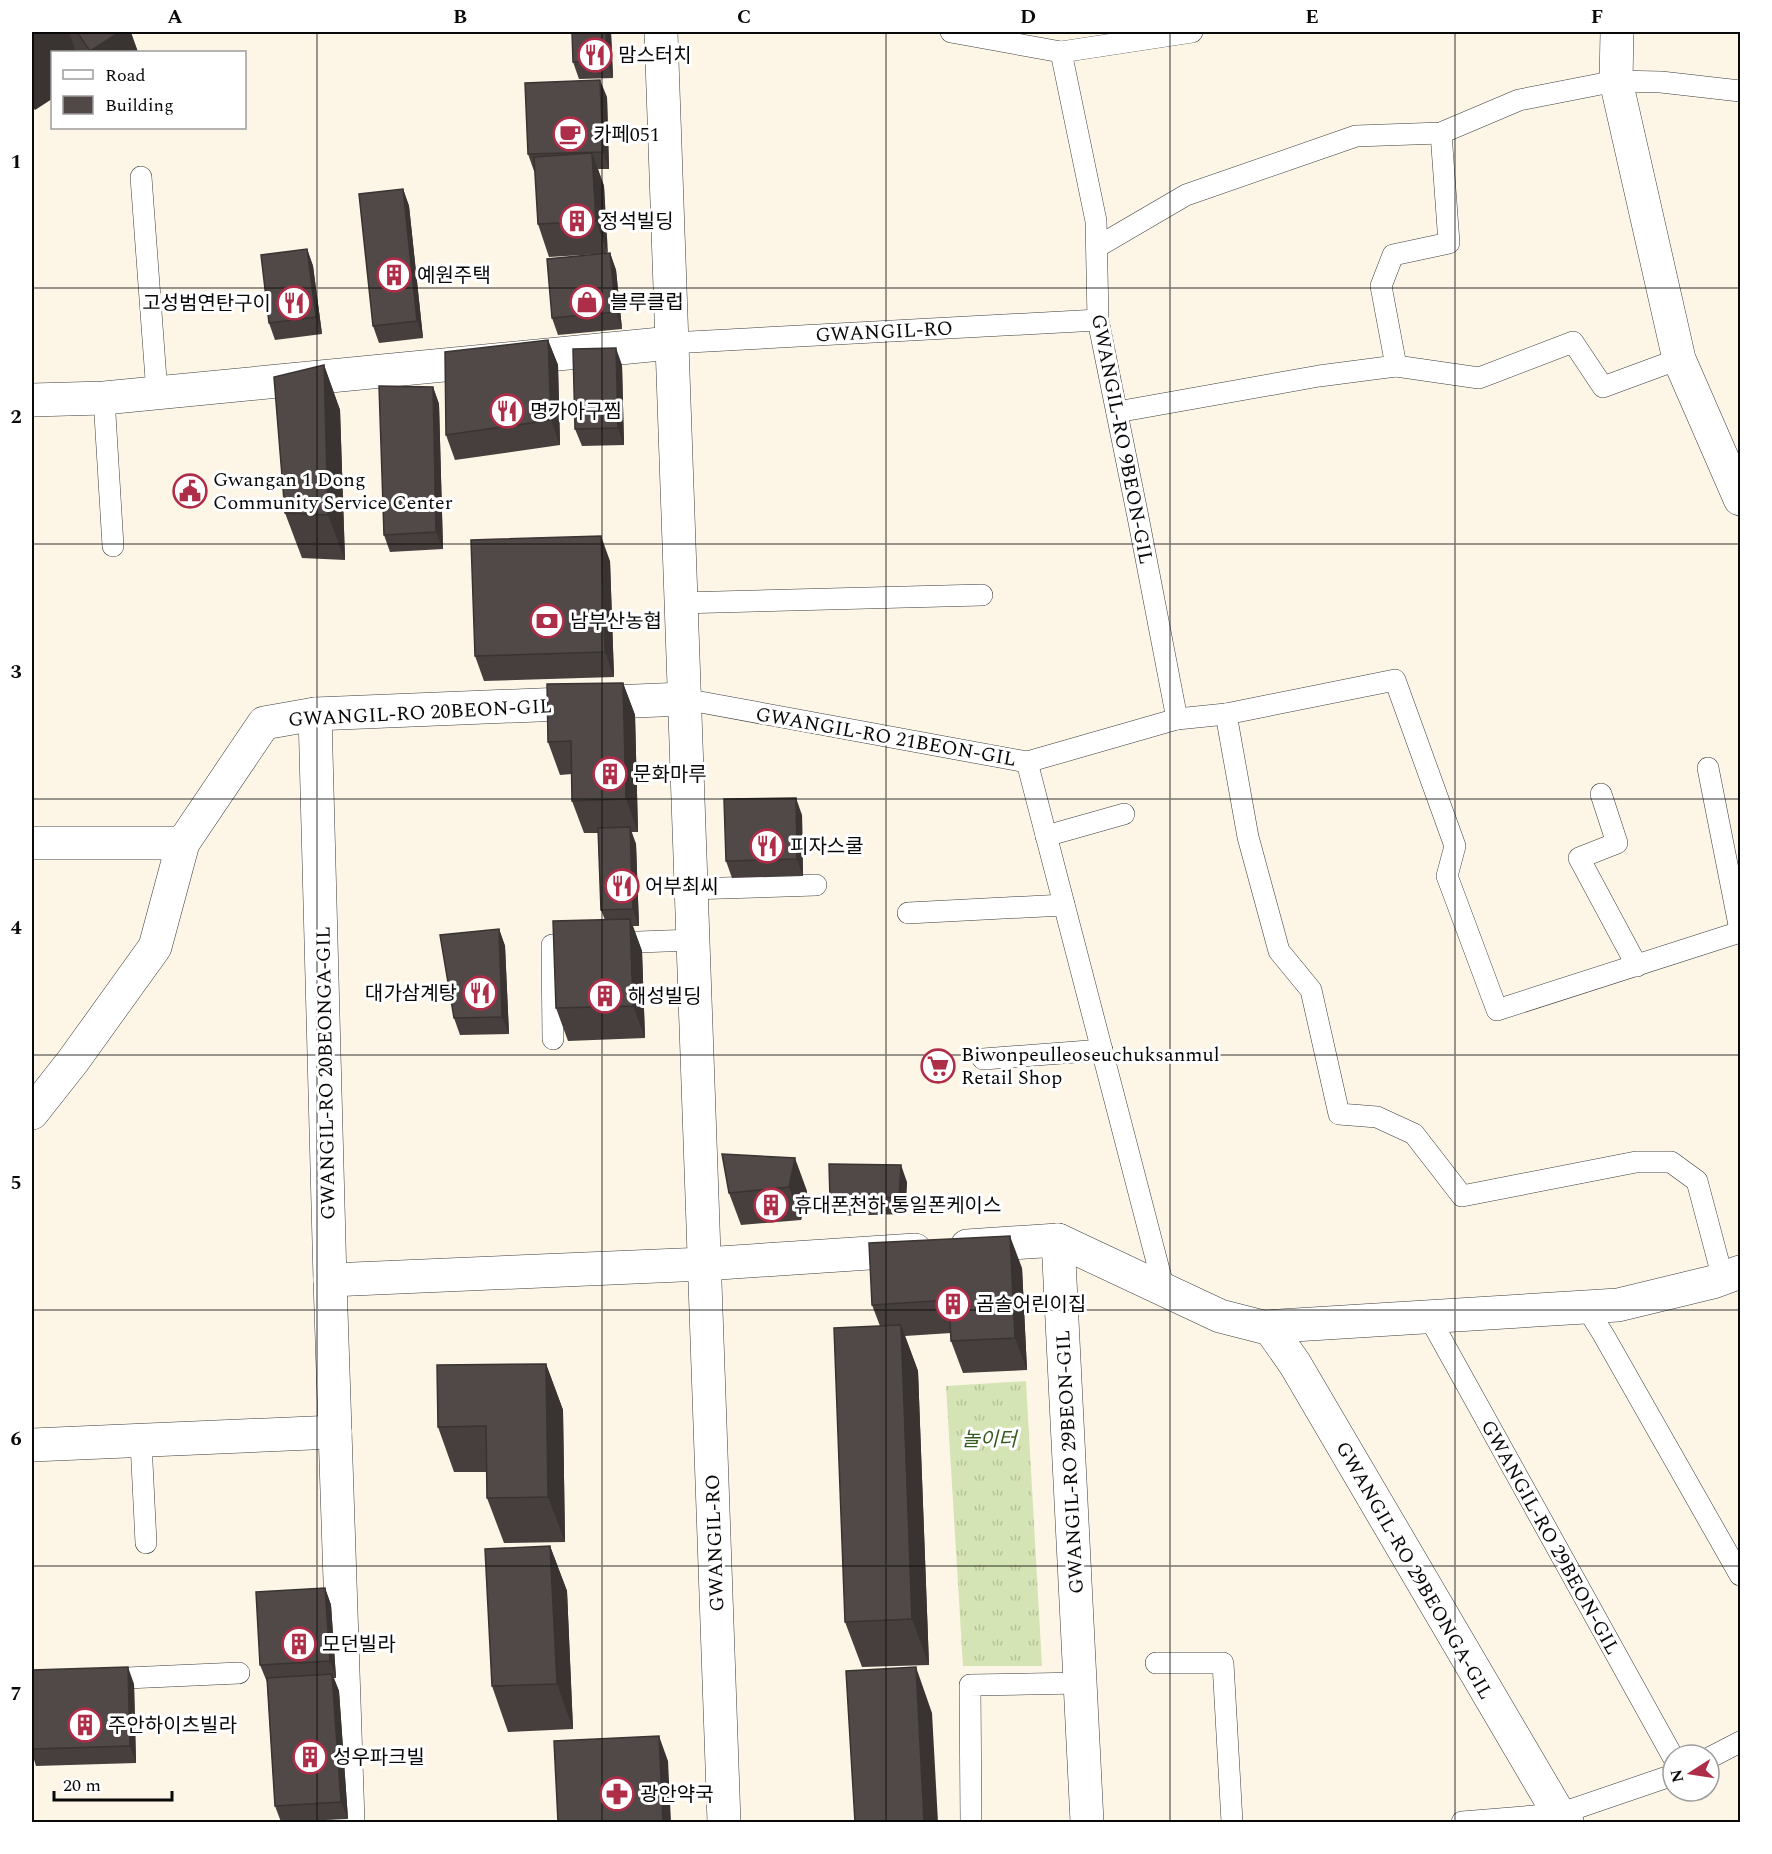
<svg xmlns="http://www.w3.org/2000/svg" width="1772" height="1854" font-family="Spectral,'Noto Sans KR',serif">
<defs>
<pattern id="grass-tufts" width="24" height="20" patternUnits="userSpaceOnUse" patternTransform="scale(1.5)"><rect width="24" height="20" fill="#d5e4b5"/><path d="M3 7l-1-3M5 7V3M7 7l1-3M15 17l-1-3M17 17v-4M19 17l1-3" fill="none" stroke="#b6c29a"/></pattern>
</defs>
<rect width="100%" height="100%" fill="#fdf6e7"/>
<!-- grass -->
<path fill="url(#grass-tufts)" d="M1026,1381L1042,1666H963L946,1386Z"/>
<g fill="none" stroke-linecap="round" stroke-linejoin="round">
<defs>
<g id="service">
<path d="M951,32L1061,52L1192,32"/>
<path d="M1061,52L1096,221L1098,320L1138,517L1177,719"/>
<path d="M141,177L157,393"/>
<path d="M1097,247L1186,195L1356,136L1441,133L1519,100L1616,81L1661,82L1740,91"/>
<path d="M671,343L1098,320"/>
<path d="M1396,366L1381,286L1393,255L1449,243L1441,133"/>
<path d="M104,398L113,546"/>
<path d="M1117,412L1319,376L1396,366L1479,378L1573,342L1603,387L1679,359"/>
<path d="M680,603L982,595"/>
<path d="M684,699L1027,762L1177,719L1226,714L1248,837L1279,951L1311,990L1339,1114L1377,1117L1414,1134L1462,1196L1636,1162H1671L1697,1181L1723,1279"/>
<path d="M1226,714L1395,680L1455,846L1447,876L1497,1010L1740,932"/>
<path d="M1027,762L1164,1289"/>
<path d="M1708,768L1740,930"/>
<path d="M1601,794L1617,843L1579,858L1637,966"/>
<path d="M1046,836L1124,814"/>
<path d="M690,889L816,885"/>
<path d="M908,913L1064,905"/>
<path d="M611,943L693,940"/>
<path d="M553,1039L552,945L580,944"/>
<path d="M983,1059L1102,1050"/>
<path d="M1586,1307L1603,1334L1740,1575"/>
<path d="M1429,1317L1673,1757"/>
<path d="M141,1442L146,1543"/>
<path d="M1156,1663H1223L1232,1822"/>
<path d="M104,1679L239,1673"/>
<path d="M1709,1758L1740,1742"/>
<path d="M971,1822L970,1685L1080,1683"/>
<path d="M1462,1822L1559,1814L1673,1775"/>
</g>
<g id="minor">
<path d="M1617,32L1616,81L1679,359L1740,499"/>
<path d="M32,400L104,398L671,343"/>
<path d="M315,714L330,1280L348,1822"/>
<path d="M32,843H183"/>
<path d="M32,1113L73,1061L155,947L183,843L264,723L315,714L684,699"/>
<path d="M1058,1240L1087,1822"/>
<path d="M967,1246L1058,1240L1220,1316L1263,1327L1618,1305L1713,1282L1740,1272"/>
<path d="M330,1280L704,1264L915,1250"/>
<path d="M1269,1327L1295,1364L1559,1814L1567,1822"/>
<path d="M32,1445L335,1432"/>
</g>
<path id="tertiary" d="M661,32L724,1822"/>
</defs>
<!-- service casing -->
<use href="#service" stroke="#3c3c3c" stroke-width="22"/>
<!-- minor casing -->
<use href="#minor" stroke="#3c3c3c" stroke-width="34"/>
<!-- tertiary casing -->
<use href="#tertiary" stroke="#3c3c3c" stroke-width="34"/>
<!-- service -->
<use href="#service" stroke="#fff" stroke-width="21"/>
<!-- minor -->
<use href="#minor" stroke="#fff" stroke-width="33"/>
<!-- tertiary -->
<use href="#tertiary" stroke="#fff" stroke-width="33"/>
</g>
<!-- wall -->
<g fill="#463f3d">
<path d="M32,32H131L138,52H52L35,110L32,105Z"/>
<path d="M611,32L613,78L579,79L573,62Z"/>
<path d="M607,97L609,169H598L604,186L607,253H610L616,270L622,329L558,335L552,318L600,254L549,257L538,224L535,171H534L528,154Z"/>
<path d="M403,189L409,206L423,338L379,343L373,326Z"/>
<path d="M307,249L313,266L322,334L275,340L269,323Z"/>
<path d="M548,340L558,365L560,445L455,460L446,435Z"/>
<path d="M324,365L340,410L345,560L302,558L285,513Z"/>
<path d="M622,365L624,445L582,446L575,429Z"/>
<path d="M433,387L439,404L443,549L390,552L384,535Z"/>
<path d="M610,561L614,677L484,681L475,656Z"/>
<path d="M623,683L635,715L638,832H631L636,844L639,926H633L642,951L645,1038L568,1041L556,1008L605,920L601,910L598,833H584L572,801V774L560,775L548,742Z"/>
<path d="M802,815L803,876L732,878L726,861Z"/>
<path d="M499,929L505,946L509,1034L460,1035L454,1018Z"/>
<path d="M722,1154L807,1191L801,1220L741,1225L729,1193Z"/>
<path d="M907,1182L905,1214L836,1216L830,1199Z"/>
<path d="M1022,1268L1027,1370L963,1373L951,1341V1333L905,1336L918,1371L929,1665L862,1667L845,1622L880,1326L872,1305Z"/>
<path d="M546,1364L563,1410L565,1542L504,1543L487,1498V1472H454L438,1427Z"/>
<path d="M550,1546L567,1591L573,1729L508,1732L492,1686Z"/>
<path d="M325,1588L331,1605L336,1678H334L339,1691L348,1819L281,1822L275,1806L267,1682L260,1665Z"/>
<path d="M32,1670L134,1684L136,1763L36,1766L32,1753Z"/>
</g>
<!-- shaded-wall -->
<g fill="#393332">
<path d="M32,32H69L76,52H52V99L35,110L32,100Z"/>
<path d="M120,32H130L138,52H90V51Z"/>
<path d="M606,32H611L613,78L607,61Z"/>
<path d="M600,80L607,97L609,169L603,152Z"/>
<path d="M592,153L604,186L608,254L596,221Z"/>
<path d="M403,189L409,206L423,338L417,321Z"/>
<path d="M307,249L313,266L322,334L316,317Z"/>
<path d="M610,253L616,270L622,329L616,312Z"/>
<path d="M548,340L558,365L560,445L551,420Z"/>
<path d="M616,348L622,365L624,445L618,428Z"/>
<path d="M324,365L340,410L345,560L328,515Z"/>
<path d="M433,387L439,404L443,549L436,532Z"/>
<path d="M601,536L610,561L614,677L605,652Z"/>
<path d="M623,683L635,715L638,832L626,799Z"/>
<path d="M796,798L802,815L803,876L797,859Z"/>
<path d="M630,827L636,844L639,926L633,909Z"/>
<path d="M630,919L642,951L645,1038L633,1006Z"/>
<path d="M499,929L505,946L509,1034L502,1017Z"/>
<path d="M795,1158L807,1191L801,1220L789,1187Z"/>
<path d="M901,1165L907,1182L905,1214L899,1197Z"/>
<path d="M1010,1236L1022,1268L1027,1370L1015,1338Z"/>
<path d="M901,1325L918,1371L929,1665L912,1619Z"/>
<path d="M546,1364L563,1410L565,1542L548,1497Z"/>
<path d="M550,1546L567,1591L573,1729L557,1684Z"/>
<path d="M325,1588L331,1605L336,1678L330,1661Z"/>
<path d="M128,1667L134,1684L136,1763L130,1746Z"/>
<path d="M916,1667L932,1713L938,1822H924Z"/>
<path d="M332,1674L339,1691L348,1819L341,1802Z"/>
<path d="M659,1736L668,1761L671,1822H663Z"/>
</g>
<!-- building -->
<g fill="#514947" stroke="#393332" stroke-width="1.5">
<path d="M77,32H120L90,51Z"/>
<path d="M572,32H606L607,61L573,62Z"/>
<path d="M600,80L603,152L528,154L525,83Z"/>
<path d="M592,153L596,221L538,224L534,157Z"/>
<path d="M403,189L417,321L373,326L359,194Z"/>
<path d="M307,249L316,317L269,323L261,255Z"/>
<path d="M610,253L616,312L552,318L547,259Z"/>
<path d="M548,340L551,420L446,435L445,352Z"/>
<path d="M616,348L618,428L575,429L573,349Z"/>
<path d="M324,365L328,515L285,513L274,377Z"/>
<path d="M379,386L433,387L436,532L384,535Z"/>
<path d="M601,536L605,652L475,656L471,540Z"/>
<path d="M623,683L626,799L572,801L571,741L548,742L547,684Z"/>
<path d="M796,798L797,859L726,861L724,799Z"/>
<path d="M630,827L633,909L601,910L598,828Z"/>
<path d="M630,919L633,1006L556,1008L553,921Z"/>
<path d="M499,929L502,1017L454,1018L440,935Z"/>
<path d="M722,1154L795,1158L789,1187L729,1193Z"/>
<path d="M829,1164L901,1165L899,1197L830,1199Z"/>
<path d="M1010,1236L1015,1338L951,1341L949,1300L872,1305L869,1243Z"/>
<path d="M901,1325L912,1619L845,1622L834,1328Z"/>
<path d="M546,1364L548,1497L487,1498L486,1426L438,1427L437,1365Z"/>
<path d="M550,1546L557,1684L492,1686L485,1549Z"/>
<path d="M325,1588L330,1661L260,1665L256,1592Z"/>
<path d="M128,1667L130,1746L32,1749V1670Z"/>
<path d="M916,1667L924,1822H855L846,1671Z"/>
<path d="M332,1674L341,1802L275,1806L267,1678Z"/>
<path d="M659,1736L663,1822H558L554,1741Z"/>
</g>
<!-- grid -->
<path fill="none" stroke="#090909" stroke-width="1.5" stroke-opacity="0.55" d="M317,32V1822M602,32V1822M886,32V1822M1170,32V1822M1455,32V1822M32,288H1740M32,544H1740M32,799H1740M32,1055H1740M32,1310H1740M32,1566H1740"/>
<!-- icons -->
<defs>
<symbol id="restaurant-ring" viewBox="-11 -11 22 22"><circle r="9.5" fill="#fff" stroke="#ae2d48" stroke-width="1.5"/><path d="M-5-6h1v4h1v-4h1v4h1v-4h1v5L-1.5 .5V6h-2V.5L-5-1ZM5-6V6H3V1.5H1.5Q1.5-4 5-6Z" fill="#ae2d48"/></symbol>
<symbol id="cafe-ring" viewBox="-11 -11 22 22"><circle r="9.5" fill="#fff" stroke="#ae2d48" stroke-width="1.5"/><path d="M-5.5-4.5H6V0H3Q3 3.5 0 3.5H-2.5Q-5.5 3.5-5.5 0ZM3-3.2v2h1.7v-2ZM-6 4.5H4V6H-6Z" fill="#ae2d48"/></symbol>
<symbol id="building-ring" viewBox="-11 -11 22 22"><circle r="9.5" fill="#fff" stroke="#ae2d48" stroke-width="1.5"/><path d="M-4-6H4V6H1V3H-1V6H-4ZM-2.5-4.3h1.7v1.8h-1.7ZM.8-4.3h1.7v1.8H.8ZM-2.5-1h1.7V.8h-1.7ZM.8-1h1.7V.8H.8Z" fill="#ae2d48"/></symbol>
<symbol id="shop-ring" viewBox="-11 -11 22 22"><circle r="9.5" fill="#fff" stroke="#ae2d48" stroke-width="1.5"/><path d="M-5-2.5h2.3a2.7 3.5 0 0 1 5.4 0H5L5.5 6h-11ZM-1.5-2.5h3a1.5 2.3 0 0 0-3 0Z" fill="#ae2d48"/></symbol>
<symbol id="civic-ring" viewBox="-11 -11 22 22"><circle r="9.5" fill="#fff" stroke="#ae2d48" stroke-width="1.5"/><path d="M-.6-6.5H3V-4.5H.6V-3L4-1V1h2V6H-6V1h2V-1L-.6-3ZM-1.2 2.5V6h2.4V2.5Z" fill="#ae2d48"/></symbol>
<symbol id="bank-ring" viewBox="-11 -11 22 22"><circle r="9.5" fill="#fff" stroke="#ae2d48" stroke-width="1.5"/><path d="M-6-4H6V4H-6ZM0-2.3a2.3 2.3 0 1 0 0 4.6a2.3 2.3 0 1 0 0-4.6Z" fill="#ae2d48"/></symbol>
<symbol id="supermarket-ring" viewBox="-11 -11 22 22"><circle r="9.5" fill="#fff" stroke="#ae2d48" stroke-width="1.5"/><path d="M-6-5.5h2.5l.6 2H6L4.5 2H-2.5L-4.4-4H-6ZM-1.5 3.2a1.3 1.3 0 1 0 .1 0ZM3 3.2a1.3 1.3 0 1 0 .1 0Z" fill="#ae2d48"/></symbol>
<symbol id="pharmacy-ring" viewBox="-11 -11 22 22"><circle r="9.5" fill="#fff" stroke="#ae2d48" stroke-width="1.5"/><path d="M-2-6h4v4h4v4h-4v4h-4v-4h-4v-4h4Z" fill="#ae2d48"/></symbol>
</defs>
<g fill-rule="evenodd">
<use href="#restaurant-ring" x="576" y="36" width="38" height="38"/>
<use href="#cafe-ring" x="551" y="115" width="38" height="38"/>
<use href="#building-ring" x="558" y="202" width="38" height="38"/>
<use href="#building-ring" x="375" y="256" width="38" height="38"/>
<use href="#shop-ring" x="568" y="283" width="38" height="38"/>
<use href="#restaurant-ring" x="275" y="284" width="38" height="38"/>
<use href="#restaurant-ring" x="488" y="392" width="38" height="38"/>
<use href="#civic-ring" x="171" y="472" width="38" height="38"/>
<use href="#bank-ring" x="528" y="602" width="38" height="38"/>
<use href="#building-ring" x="591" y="755" width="38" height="38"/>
<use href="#restaurant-ring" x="748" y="827" width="38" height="38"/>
<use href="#restaurant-ring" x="603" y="867" width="38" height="38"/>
<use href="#restaurant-ring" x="461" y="974" width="38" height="38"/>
<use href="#building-ring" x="586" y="977" width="38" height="38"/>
<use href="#supermarket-ring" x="919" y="1047" width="38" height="38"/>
<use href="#building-ring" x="752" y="1186" width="38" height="38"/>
<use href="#building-ring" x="934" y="1285" width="38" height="38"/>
<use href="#building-ring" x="280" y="1625" width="38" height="38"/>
<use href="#building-ring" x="66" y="1706" width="38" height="38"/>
<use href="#building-ring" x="291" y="1738" width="38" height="38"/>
<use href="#pharmacy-ring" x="598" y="1775" width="38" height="38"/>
</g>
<g text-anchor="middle" stroke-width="6" stroke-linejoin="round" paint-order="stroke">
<!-- poi labels -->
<g font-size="20" fill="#090909" stroke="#fff" text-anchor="start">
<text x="618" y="62">맘스터치</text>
<text x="593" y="141">카페051</text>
<text x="600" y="228">정석빌딩</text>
<text x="417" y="282">예원주택</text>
<text x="610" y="309">블루클럽</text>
<text x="271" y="310" text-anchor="end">고성범연탄구이</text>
<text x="530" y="418">명가아구찜</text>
<text x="213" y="486">Gwangan 1 Dong<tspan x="213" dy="23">Community Service Center</tspan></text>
<text x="570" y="628">남부산농협</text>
<text x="633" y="781">문화마루</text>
<text x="790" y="853">피자스쿨</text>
<text x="645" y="893">어부최씨</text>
<text x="457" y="1000" text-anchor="end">대가삼계탕</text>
<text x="628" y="1003">해성빌딩</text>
<text x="961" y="1061">Biwonpeulleoseuchuksanmul<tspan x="961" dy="23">Retail Shop</tspan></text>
<text x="794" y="1212">휴대폰천하 통일폰케이스</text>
<text x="976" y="1311">곰솔어린이집</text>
<text x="322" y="1651">모던빌라</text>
<text x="108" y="1732">주안하이츠빌라</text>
<text x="333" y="1764">성우파크빌</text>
<text x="640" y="1801">광안약국</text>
</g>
<!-- street labels -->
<g font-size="20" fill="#090909" stroke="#fff">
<text transform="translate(884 331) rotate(-3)" y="7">GWANGIL-RO</text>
<text transform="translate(1123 439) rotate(79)" y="7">GWANGIL-RO 9BEON-GIL</text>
<text transform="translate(420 712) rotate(-3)" y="7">GWANGIL-RO 20BEON-GIL</text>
<text transform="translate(886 736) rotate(10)" y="7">GWANGIL-RO 21BEON-GIL</text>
<text transform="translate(325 1073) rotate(-91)" y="7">GWANGIL-RO 20BEONGA-GIL</text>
<text transform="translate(1069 1462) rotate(-93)" y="7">GWANGIL-RO 29BEON-GIL</text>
<text transform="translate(1551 1537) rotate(61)" y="7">GWANGIL-RO 29BEON-GIL</text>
<text transform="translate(714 1543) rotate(-92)" y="7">GWANGIL-RO</text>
<text transform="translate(1415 1570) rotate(60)" y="7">GWANGIL-RO 29BEONGA-GIL</text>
</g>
<!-- park labels -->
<g font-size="20" font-style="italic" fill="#365b20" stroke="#fff">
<text x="989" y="1446">놀이터</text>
</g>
</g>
<!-- border -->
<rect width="1772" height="1854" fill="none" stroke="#ffffff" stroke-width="66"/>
<!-- legend -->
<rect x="51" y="51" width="195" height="78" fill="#ffffff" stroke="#9d9d9d" stroke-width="1.5"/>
<rect x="63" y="70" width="30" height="9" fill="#ffffff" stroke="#9d9d9d" stroke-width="1.5"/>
<text x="105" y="81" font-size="18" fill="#090909">Road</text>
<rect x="63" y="96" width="30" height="18" fill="#514947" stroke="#9d9d9d" stroke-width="1.5"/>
<text x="105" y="111" font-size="18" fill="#090909">Building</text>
<!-- north arrow -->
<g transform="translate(1691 1773) rotate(258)"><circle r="28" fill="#ffffff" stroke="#9d9d9d" stroke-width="1.5"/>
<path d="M0-4.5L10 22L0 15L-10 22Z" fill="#ae2d48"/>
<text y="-9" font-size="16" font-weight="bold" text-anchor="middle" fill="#090909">N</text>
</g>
<!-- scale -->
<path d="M54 1791v9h118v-9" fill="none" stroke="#090909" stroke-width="3"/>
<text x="63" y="1791" font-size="18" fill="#090909" stroke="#ffffff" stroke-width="4.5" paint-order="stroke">20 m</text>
<rect x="33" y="33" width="1706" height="1788" fill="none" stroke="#090909" stroke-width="2"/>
<g font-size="20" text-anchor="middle" font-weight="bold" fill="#090909">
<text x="175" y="23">A</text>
<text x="460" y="23">B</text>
<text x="744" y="23">C</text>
<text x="1028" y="23">D</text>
<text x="1312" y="23">E</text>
<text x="1597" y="23">F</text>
<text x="16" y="168">1</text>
<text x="16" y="423">2</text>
<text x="16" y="678">3</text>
<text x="16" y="934">4</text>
<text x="16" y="1189">5</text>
<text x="16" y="1445">6</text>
<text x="16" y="1700">7</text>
</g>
</svg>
